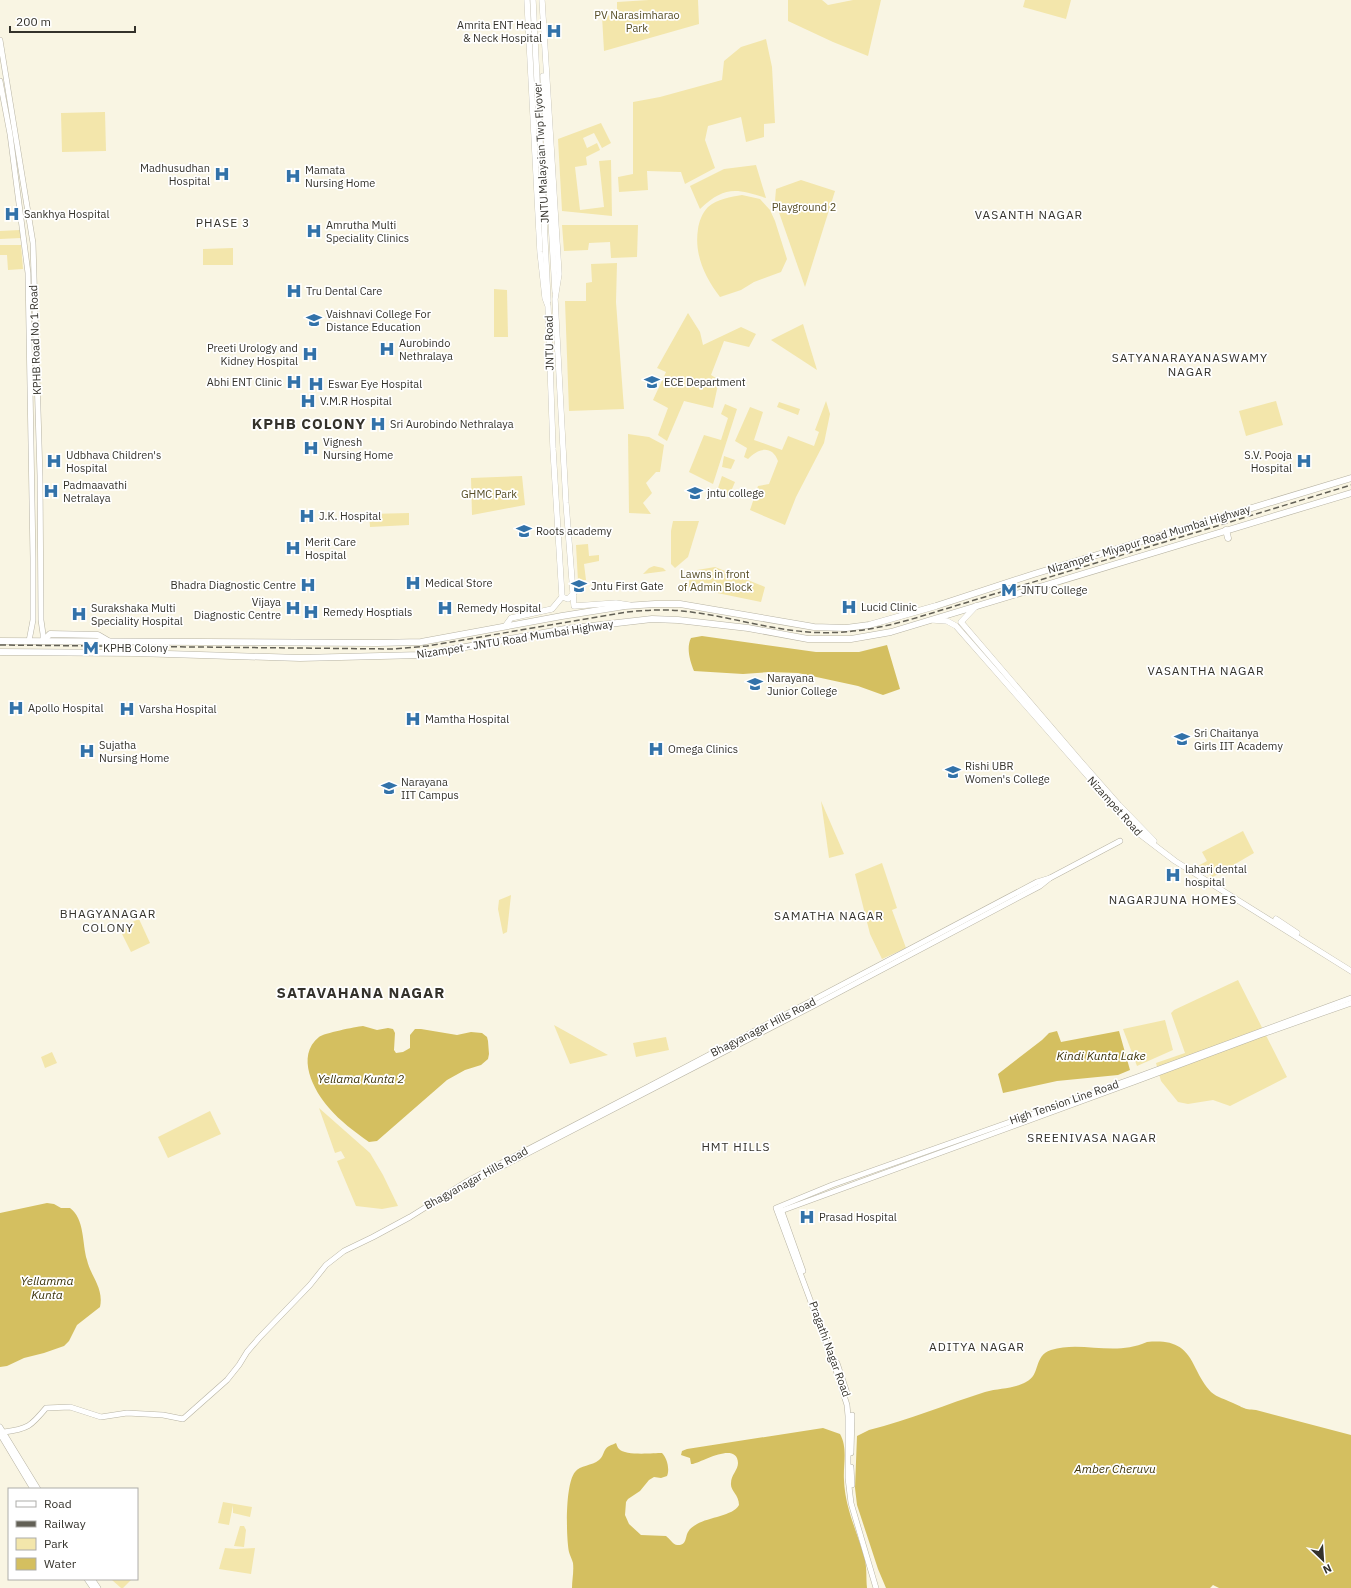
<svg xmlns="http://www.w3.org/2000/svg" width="1351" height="1588" font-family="'IBM Plex Sans',sans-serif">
<rect width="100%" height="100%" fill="#f9f5e3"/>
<!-- green -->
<g fill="#f3e6ab">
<path d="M649,0H698L699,24L604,51L602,16L617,15V2Z"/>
<path d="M788,0H822L828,5L853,0H881L868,56L833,42L788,21Z"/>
<path d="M1025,0H1071L1066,19L1023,7Z"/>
<path d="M766,39L772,67L775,123L764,124V137L746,142L741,117L708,126L705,140L715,168L685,184L681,172L647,171L648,190L619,192L618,177L633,174V102L660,97L722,80L724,61L741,47Z"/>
<path d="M105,112L106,151L62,152L61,113Z"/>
<path d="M601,123L611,143L602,148L594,133L583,138L587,148L597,143L600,150L586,157L587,165L575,167L580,210L604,207L599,161L611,160L612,216L562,211L558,139Z"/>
<path d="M756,165L766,198C736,188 724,186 700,209L690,186L724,169Z"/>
<path d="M801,180L835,191L805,287L775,201L776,189Z"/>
<path d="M742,195L760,199L770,210L775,221L787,259L781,272L754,282L741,290L720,297C705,277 694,255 698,229C699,222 702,213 708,207C717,199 731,197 742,195Z"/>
<path d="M562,225H638L637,257L611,258L610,242L589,243L588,250L564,251Z"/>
<path d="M20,230L21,238L0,239V231Z"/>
<path d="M0,245H21L23,269L8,270L7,255H0Z"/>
<path d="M233,248V265H203V249Z"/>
<path d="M617,263L616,302L624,409L569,411L565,301H586V283L592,282L591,264Z"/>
<path d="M494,289L507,290L508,337H494Z"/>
<path d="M688,313L700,332L703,345L741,327L756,334L749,347L724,341L711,375L719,380L713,408L684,401L667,441L658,435L668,408L653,400L666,372L657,368Z"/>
<path d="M803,324L817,370L771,340Z"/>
<path d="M826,401L830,414L824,443L796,497L785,525L750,510L758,486L769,484L778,461C772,445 758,448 748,459L744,457L747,448L735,441L750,407L763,412L754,440L782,450L788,436L814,446L819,432L815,430Z"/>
<path d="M1276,401L1283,425L1246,436L1239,411Z"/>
<path d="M779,402L800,409L798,415L777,407Z"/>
<path d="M725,404L737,409L713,484L689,472L704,435L721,440L728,418L721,414Z"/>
<path d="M628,434L649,437L664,445L660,472H656L646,483L652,493L643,503L651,514L629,513Z"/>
<path d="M724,456L735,460L731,469L722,467Z"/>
<path d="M522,476L525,505L472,515L471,478Z"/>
<path d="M722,476L735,482L729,496L717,491Z"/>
<path d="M409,513V525L370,527L369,514Z"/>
<path d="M673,521H699L688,557L675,568L671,564V531Z"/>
<path d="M588,544L589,556L599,555V561L584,564L586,580L578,581L576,545Z"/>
<path d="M654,566L663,568L666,571L643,574L649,568Z"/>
<path d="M715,567L765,587L761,602L688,587L691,571Z"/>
<path d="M821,801L844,854L829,858Z"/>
<path d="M1243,831L1254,853L1213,877L1198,866L1207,861L1202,852Z"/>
<path d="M882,863L897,908L892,910L906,948L882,959L870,934L855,874Z"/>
<path d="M511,895L507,932L503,934L498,909L499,900Z"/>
<path d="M139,919L150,943L131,952L119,928Z"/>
<path d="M1238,980L1287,1077L1230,1106L1213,1100L1188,1104L1178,1102L1161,1081L1156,1063L1185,1053L1171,1013L1174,1010Z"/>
<path d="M1165,1020L1173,1050L1137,1066L1123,1029Z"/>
<path d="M554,1025L608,1055L570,1064Z"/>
<path d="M666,1037L669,1050L636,1057L633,1043Z"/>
<path d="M52,1052L57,1063L45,1068L41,1057Z"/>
<path d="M319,1108L370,1153L383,1175L398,1206L382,1209L356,1206L337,1161L345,1158L341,1151L335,1153Z"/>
<path d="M210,1111L221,1134L168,1158L158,1137Z"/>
<path d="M223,1502L252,1507L250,1517L233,1513V1505L229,1525L218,1523Z"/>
<path d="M240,1526H244L246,1530L244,1547L234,1546Z"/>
<path d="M225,1548L236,1549L255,1548L251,1574L219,1569Z"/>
<path d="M113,1579H132L123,1588H121L112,1580Z"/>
</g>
<!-- water -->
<g fill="#d4bf60">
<path d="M702,636L816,652H859L887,645L900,689L883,695L858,686L798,673L769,672L743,674L694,671C690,661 686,648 691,638Z"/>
<path d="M363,1026L377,1030L388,1028L393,1029L395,1033L394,1050L396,1053L403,1052L410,1048V1035L415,1029H421L457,1035L471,1032L482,1033L487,1037L488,1041L489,1054L488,1059L481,1065L465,1070L447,1080L377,1141L369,1142C355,1132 340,1121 329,1108C314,1091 295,1056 319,1037C324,1033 355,1027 363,1026Z"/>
<path d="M1057,1031L1061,1042L1119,1031L1130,1070L1118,1075L1057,1081L1003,1093L998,1074L1042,1040L1049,1033Z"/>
<path d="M47,1203L54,1204L61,1208H70C85,1219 82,1244 87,1260C91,1277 104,1288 100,1307L77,1325L69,1341L64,1346L44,1353L24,1358L7,1366L0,1367V1213Z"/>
<path d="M1147,1342C1173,1340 1185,1345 1196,1369C1200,1377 1205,1386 1211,1392C1218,1398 1225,1399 1233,1403C1245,1408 1242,1409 1256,1410L1351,1435V1588H1219L1213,1585L1210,1588H886L878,1569L857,1505L855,1488L857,1436L869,1430C909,1420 947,1404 985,1392C999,1388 1014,1389 1026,1382C1041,1375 1033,1356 1051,1350C1082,1340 1113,1357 1147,1342Z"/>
<path d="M823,1428L840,1434C848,1448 843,1465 844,1480C845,1509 858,1533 865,1560C867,1570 866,1578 867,1588H572C572,1580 574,1572 573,1563C572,1559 570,1556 569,1552C566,1537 565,1484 575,1472C580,1465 592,1466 599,1460C603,1457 603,1453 605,1450C607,1446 612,1445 616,1443C617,1445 617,1447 619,1449C625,1456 653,1453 662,1453C667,1458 670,1469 667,1476L661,1478L654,1477L649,1480L640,1491L628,1499L626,1502L625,1515L629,1524L641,1535L666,1536C670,1539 674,1546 678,1545C687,1545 685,1537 688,1532C690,1528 694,1526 697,1524C709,1517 733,1516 739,1505C739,1494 730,1491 731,1483C731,1475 738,1470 738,1463C737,1441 702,1462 693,1464H691L690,1458L681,1455L682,1451L687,1449Z"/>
</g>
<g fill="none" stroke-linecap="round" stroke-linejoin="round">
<defs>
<g id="secondary">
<path d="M0,40L33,243L40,476L41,620L43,634V641"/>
<path d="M0,81L10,134L28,273L33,558V620L29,641"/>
<path d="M474,1181L811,1007L1040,886L1050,878L1120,841"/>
<path d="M781,1209L803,1271"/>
<path d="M778,1212L1134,1082L1260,1035L1351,1003"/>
<path d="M837,1363L847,1393"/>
<path d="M0,1427L38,1489"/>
<path d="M4,1432C28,1429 31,1426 46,1408L70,1407L101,1417L127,1413L163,1415L183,1419L227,1380L239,1365L247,1352L259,1338L310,1285L326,1265L344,1251L373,1237L410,1217L466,1182L494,1167L650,1086L1037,882L1050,878"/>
<path d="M0,1434L33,1489"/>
<path d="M851,1453L852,1415"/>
<path d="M851,1467L852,1485"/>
<path d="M87,1579L93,1588"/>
<path d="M92,1579L98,1588"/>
<path d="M876,1588L851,1503L848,1478V1416L847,1405L834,1364L776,1208L832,1185L1137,1077L1351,998"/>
</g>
<g id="primary">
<path d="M533,0L548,301"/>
<path d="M542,0L559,274L555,299L566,503L574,606L616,603L629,605"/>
<path d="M543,76L555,291"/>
<path d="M562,597L568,599L574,593"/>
<path d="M976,606L961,622L1081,762L1119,805L1154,841"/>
<path d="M933,620L947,621L956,626L1137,832L1175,861L1351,971"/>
<path d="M506,625L511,618L552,609L562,597L553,449L548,306L545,298L540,252L527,0"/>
<path d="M1276,919L1297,933"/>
</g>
<g id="highway">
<path d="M1226,530L1228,538"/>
<path d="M0,641L377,643L421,642L562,616L625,606L655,604H680L814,627L846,628L869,625L936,606L1034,574L1351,478"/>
<path d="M43,641L50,634L98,635L110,642"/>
<path d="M0,652L136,653L300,658L421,655L565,629L652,619L678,620L748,628L808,639H851L891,632L1351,493"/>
</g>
</defs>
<!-- secondary casing -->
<use href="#secondary" stroke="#b7b3a3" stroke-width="6"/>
<!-- primary casing -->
<use href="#primary" stroke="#b7b3a3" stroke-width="6"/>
<!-- highway casing -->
<use href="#highway" stroke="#b7b3a3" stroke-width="7"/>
<!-- secondary -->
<use href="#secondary" stroke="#fff" stroke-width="5"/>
<!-- primary -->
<use href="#primary" stroke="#fff" stroke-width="5.5"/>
<!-- highway -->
<use href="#highway" stroke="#fff" stroke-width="6"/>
<!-- rail -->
<path stroke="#626056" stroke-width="1.5" stroke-dasharray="6 3" stroke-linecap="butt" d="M0,645L393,649L427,646L627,612C646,610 664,609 682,611C724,615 766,629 808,632C847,635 882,628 919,617L1351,485"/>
</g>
<!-- icons -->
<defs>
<symbol id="hospital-bare" viewBox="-9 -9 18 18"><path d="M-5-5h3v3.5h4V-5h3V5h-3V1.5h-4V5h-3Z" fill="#3272a9" stroke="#fff" stroke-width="2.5" paint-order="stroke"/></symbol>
<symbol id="university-bare" viewBox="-9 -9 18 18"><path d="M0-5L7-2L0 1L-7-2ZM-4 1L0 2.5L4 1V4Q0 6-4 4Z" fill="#3272a9" stroke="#fff" stroke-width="2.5" paint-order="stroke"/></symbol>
<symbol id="metro-bare" viewBox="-9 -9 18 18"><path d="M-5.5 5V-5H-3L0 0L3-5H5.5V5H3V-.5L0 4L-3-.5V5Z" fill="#3272a9" stroke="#fff" stroke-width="2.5" paint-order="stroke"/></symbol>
</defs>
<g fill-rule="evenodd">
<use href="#hospital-bare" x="543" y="20" width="22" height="22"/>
<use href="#hospital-bare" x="211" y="163" width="22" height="22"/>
<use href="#hospital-bare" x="282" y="165" width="22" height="22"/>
<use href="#hospital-bare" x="1" y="203" width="22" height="22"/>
<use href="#hospital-bare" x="303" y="220" width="22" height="22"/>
<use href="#hospital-bare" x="283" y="280" width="22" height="22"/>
<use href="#university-bare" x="303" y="309" width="22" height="22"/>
<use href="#hospital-bare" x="376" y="338" width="22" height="22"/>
<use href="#hospital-bare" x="299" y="343" width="22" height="22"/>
<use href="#hospital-bare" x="283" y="371" width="22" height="22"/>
<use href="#university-bare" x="641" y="371" width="22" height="22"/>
<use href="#hospital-bare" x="305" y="373" width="22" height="22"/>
<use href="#hospital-bare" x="297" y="390" width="22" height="22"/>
<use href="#hospital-bare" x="367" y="413" width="22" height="22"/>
<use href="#hospital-bare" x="300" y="437" width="22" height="22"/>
<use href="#hospital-bare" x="43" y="450" width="22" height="22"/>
<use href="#hospital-bare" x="1293" y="450" width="22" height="22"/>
<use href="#hospital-bare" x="40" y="480" width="22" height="22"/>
<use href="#university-bare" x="684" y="482" width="22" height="22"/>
<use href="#hospital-bare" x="296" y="505" width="22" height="22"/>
<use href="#university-bare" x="513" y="520" width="22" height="22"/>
<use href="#hospital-bare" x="282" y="537" width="22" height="22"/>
<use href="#hospital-bare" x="402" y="572" width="22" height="22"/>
<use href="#hospital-bare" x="297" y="574" width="22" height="22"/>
<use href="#university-bare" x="568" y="575" width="22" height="22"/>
<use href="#metro-bare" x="998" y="579" width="22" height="22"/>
<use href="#hospital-bare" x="838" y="596" width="22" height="22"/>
<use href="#hospital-bare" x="282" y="597" width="22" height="22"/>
<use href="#hospital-bare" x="434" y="597" width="22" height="22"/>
<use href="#hospital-bare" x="300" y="601" width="22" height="22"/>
<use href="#hospital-bare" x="68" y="603" width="22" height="22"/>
<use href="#metro-bare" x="80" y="637" width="22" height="22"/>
<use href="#university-bare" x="744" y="673" width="22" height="22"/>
<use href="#hospital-bare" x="5" y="697" width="22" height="22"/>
<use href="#hospital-bare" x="116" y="698" width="22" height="22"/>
<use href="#hospital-bare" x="402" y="708" width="22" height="22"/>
<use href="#university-bare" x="1171" y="728" width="22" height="22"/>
<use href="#hospital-bare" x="645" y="738" width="22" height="22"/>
<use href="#hospital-bare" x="76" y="740" width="22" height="22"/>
<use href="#university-bare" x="942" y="761" width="22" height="22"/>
<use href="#university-bare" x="378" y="777" width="22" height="22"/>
<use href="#hospital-bare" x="1162" y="864" width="22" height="22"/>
<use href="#hospital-bare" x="796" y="1206" width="22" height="22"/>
</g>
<g text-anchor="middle" stroke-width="3.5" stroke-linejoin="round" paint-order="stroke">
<!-- park labels -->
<g font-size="11" fill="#564d25" stroke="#fff">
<text x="637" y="19">PV Narasimharao<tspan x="637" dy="13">Park</tspan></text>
<text x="804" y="211">Playground 2</text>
<text x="489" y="498">GHMC Park</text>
<text x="715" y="578">Lawns in front<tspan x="715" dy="13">of Admin Block</tspan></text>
</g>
<!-- poi labels -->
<g font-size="11" fill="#34322b" stroke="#fff" text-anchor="start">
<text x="542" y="29" text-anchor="end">Amrita ENT Head<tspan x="542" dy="13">&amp; Neck Hospital</tspan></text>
<text x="210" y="172" text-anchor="end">Madhusudhan<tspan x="210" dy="13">Hospital</tspan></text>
<text x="305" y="174">Mamata<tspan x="305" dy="13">Nursing Home</tspan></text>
<text x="24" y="218">Sankhya Hospital</text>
<text x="326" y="229">Amrutha Multi<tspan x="326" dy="13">Speciality Clinics</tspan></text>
<text x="306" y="295">Tru Dental Care</text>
<text x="326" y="318">Vaishnavi College For<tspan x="326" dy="13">Distance Education</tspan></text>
<text x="399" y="347">Aurobindo<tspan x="399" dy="13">Nethralaya</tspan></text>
<text x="298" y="352" text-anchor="end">Preeti Urology and<tspan x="298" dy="13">Kidney Hospital</tspan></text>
<text x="282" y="386" text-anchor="end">Abhi ENT Clinic</text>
<text x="664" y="386">ECE Department</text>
<text x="328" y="388">Eswar Eye Hospital</text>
<text x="320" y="405">V.M.R Hospital</text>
<text x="390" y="428">Sri Aurobindo Nethralaya</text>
<text x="323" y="446">Vignesh<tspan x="323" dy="13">Nursing Home</tspan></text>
<text x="66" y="459">Udbhava Children's<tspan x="66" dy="13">Hospital</tspan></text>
<text x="1292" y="459" text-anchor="end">S.V. Pooja<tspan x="1292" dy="13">Hospital</tspan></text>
<text x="63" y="489">Padmaavathi<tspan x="63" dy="13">Netralaya</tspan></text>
<text x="707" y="497">jntu college</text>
<text x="319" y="520">J.K. Hospital</text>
<text x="536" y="535">Roots academy</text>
<text x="305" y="546">Merit Care<tspan x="305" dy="13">Hospital</tspan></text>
<text x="425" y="587">Medical Store</text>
<text x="296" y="589" text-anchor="end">Bhadra Diagnostic Centre</text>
<text x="591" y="590">Jntu First Gate</text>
<text x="1021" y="594">JNTU College</text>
<text x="281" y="606" text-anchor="end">Vijaya<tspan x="281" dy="13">Diagnostic Centre</tspan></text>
<text x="861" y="611">Lucid Clinic</text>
<text x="91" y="612">Surakshaka Multi<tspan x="91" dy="13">Speciality Hospital</tspan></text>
<text x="457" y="612">Remedy Hospital</text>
<text x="323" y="616">Remedy Hosptials</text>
<text x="103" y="652">KPHB Colony</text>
<text x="767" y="682">Narayana<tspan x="767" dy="13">Junior College</tspan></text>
<text x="28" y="712">Apollo Hospital</text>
<text x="139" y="713">Varsha Hospital</text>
<text x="425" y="723">Mamtha Hospital</text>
<text x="1194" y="737">Sri Chaitanya<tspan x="1194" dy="13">Girls IIT Academy</tspan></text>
<text x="99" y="749">Sujatha<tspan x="99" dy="13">Nursing Home</tspan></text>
<text x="668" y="753">Omega Clinics</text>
<text x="965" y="770">Rishi UBR<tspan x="965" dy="13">Women's College</tspan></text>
<text x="401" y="786">Narayana<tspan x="401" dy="13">IIT Campus</tspan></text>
<text x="1185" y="873">lahari dental<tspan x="1185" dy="13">hospital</tspan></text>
<text x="819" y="1221">Prasad Hospital</text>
</g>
<!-- street labels -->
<g font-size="11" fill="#34322b" stroke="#fff">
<text transform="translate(541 153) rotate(-93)" y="4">JNTU Malaysian Twp Flyover</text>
<text transform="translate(35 340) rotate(-92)" y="4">KPHB Road No 1 Road</text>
<text transform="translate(549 343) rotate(-91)" y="4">JNTU Road</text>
<text transform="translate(1149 539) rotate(-17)" y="4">Nizampet - Miyapur Road Mumbai Highway</text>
<text transform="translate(515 639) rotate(-9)" y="4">Nizampet - JNTU Road Mumbai Highway</text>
<text transform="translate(1115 806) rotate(48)" y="4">Nizampet Road</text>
<text transform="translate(763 1027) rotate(-27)" y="4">Bhagyanagar Hills Road</text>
<text transform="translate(1064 1102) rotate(-19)" y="4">High Tension Line Road</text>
<text transform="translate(476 1178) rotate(-29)" y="4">Bhagyanagar Hills Road</text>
<text transform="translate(830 1349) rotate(70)" y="4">Pragathi Nagar Road</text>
</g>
<!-- neighbourhood labels -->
<g font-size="12" letter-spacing="1" fill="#34322b" stroke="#fff">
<text x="1029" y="219">VASANTH NAGAR</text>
<text x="223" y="227">PHASE 3</text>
<text x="1190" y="362">SATYANARAYANASWAMY<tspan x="1190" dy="14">NAGAR</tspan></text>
<text x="1206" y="675">VASANTHA NAGAR</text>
<text x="1173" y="904">NAGARJUNA HOMES</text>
<text x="108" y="918">BHAGYANAGAR<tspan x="108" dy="14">COLONY</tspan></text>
<text x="829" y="920">SAMATHA NAGAR</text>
<text x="1092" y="1142">SREENIVASA NAGAR</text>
<text x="736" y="1151">HMT HILLS</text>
<text x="977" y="1351">ADITYA NAGAR</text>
</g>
<!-- water labels -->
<g font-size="12" font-style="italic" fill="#3d340a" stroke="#fff">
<text x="1101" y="1060">Kindi Kunta Lake</text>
<text x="361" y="1083">Yellama Kunta 2</text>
<text x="47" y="1285">Yellamma<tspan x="47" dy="14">Kunta</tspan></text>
<text x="1115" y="1473">Amber Cheruvu</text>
</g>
<!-- district labels -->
<g font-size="15" font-weight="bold" letter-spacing="1" fill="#34322b" stroke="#fff">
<text x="309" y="429">KPHB COLONY</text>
<text x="361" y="998">SATAVAHANA NAGAR</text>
</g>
</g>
<!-- legend -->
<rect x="8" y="1488" width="130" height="92" fill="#ffffff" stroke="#aeadaa"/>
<rect x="16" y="1501" width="20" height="6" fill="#ffffff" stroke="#aeadaa"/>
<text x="44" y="1508" font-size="12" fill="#34322b">Road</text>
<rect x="16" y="1521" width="20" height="6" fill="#626056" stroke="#aeadaa"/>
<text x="44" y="1528" font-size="12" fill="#34322b">Railway</text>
<rect x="16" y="1538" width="20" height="12" fill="#f3e6ab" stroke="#aeadaa"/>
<text x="44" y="1548" font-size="12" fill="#34322b">Park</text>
<rect x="16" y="1558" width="20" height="12" fill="#d4bf60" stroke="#aeadaa"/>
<text x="44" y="1568" font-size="12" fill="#34322b">Water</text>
<!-- north arrow -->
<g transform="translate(1323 1560) rotate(155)" stroke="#ffffff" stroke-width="3" paint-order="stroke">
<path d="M0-3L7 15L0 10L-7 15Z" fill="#34322b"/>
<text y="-6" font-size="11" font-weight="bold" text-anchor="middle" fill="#34322b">N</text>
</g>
<!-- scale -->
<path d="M10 26v6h125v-6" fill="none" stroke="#34322b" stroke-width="2"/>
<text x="16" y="26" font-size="12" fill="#34322b" stroke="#ffffff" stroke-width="3" paint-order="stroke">200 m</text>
</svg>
